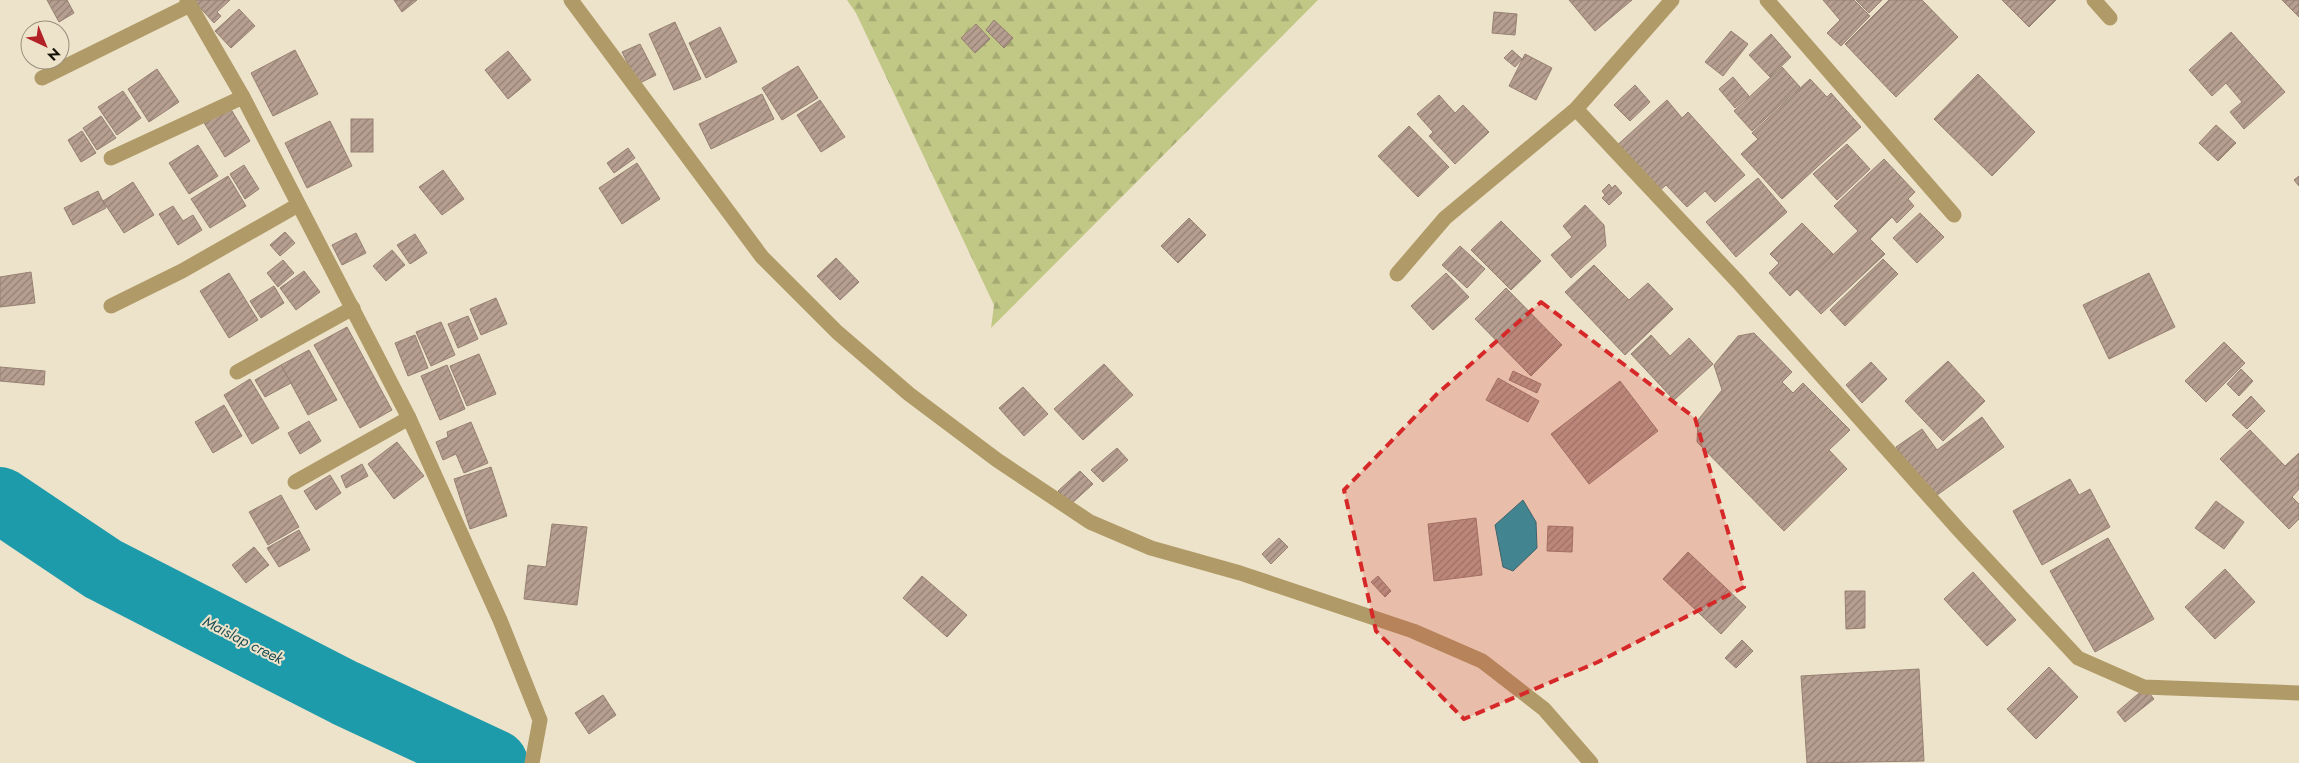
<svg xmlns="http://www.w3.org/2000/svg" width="2299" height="763" font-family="Jost,sans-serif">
<defs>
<pattern id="forest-firs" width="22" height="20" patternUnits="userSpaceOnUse" patternTransform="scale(1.25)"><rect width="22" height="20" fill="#c1c785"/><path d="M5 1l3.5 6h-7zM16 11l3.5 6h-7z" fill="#a5aa72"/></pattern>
<pattern id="building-hatch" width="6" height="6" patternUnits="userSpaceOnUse" patternTransform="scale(1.25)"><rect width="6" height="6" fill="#b69f90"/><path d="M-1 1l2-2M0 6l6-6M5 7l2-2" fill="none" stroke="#938074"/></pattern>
</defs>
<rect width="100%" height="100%" fill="#ede3ca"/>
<!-- forest -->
<path fill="url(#forest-firs)" d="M847,0H1318L991,328L994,305L856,13Z"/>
<!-- water -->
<path fill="#1d9baa" stroke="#1b727a" d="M1523,500L1536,522L1537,548L1513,571L1503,567L1495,525Z"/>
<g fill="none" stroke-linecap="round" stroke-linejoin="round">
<!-- river -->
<path stroke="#1d9baa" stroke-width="66" d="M0,500L103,569L345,693L495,763"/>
</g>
<!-- building -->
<g fill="url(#building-hatch)" stroke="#968072">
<path d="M47,0H67L74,13L59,22Z"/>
<path d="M193,0H230L217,12L221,16L214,23Z"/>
<path d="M394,0H417L402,12Z"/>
<path d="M1569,0H1632L1595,31Z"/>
<path d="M1823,0H1854L1870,16L1841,46L1827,33L1840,20Z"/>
<path d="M1856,0H1882L1869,13Z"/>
<path d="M1889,0H1922L1958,37L1896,97L1845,44Z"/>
<path d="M2002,0H2056L2029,27Z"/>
<path d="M2282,0H2299V17Z"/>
<path d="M239,9L255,26L231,48L215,31Z"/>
<path d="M1494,12L1517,14L1515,35L1492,33Z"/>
<path d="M994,20L1013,38L1004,48L986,30Z"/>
<path d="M675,22L701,79L674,90L649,34Z"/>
<path d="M976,24L990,39L975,53L961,38Z"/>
<path d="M720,27L737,62L706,78L689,43Z"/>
<path d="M1731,31L1748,44L1723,76L1705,62Z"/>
<path d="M2231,32L2285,92L2244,129L2230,112L2242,102L2226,83L2212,96L2189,70Z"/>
<path d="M1771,34L1791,57L1770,77L1749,55Z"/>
<path d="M640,44L656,75L638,84L622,52Z"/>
<path d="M295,50L318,94L273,116L251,73Z"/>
<path d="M1512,50L1522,59L1515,67L1504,58Z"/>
<path d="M508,51L531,80L508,99L485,70Z"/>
<path d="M1525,54L1552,68L1536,100L1509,86Z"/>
<path d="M798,66L818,98L782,120L762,88Z"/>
<path d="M1782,67L1800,87L1752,131L1734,111Z"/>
<path d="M157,69L179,102L149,122L128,89Z"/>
<path d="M1978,74L2035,132L1992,176L1934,119Z"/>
<path d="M1733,77L1749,96L1735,108L1719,89Z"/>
<path d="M1810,79L1827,97L1831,93L1861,127L1782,199L1741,154L1758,139L1752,133Z"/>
<path d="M1635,85L1650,102L1630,121L1614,105Z"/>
<path d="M123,91L141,118L117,135L98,107Z"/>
<path d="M762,94L774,119L711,149L699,124Z"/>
<path d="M1439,95L1455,113L1463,105L1489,132L1455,164L1429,136L1433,132L1417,114Z"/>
<path d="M820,100L845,137L821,152L797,115Z"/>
<path d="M1667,100L1682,118L1688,112L1745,175L1715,202L1705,191L1687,207L1666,185L1656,194L1614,148Z"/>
<path d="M229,106L250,141L225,157L203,121Z"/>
<path d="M101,116L116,138L97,150L83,128Z"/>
<rect x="351" y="119" width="22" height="33"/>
<path d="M330,121L352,166L307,188L285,143Z"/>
<path d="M2216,125L2236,143L2218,161L2199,143Z"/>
<path d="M1409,126L1449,167L1418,197L1378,156Z"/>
<path d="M82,131L96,153L81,162L68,140Z"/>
<path d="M1847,144L1870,169L1837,200L1813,174Z"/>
<path d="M198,145L218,176L189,194L169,163Z"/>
<path d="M628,148L635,158L614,173L607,163Z"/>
<path d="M1884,159L1915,192L1908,199L1914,206L1897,223L1892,217L1870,239L1885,254L1821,314L1797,289L1858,231L1834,206Z"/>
<path d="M637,163L660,199L622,224L599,188Z"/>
<path d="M244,165L259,189L245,199L230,174Z"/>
<path d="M443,170L464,199L442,215L419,187Z"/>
<path d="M228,176L246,206L210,228L191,199Z"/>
<path d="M2299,176V186L2294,180Z"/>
<path d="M1758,178L1787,212L1736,257L1706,222Z"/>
<path d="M133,182L154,215L124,233L103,201Z"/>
<path d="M1609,184L1612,188L1615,185L1622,193L1609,205L1602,198L1605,195L1602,191Z"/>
<path d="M98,191L106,208L73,225L64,208Z"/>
<path d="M1585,205L1604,225L1606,246L1571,278L1551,255L1572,237L1563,226Z"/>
<path d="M173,206L183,221L193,215L202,230L178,245L159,214Z"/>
<path d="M1920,213L1944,237L1917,263L1893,238Z"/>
<path d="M1189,218L1206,235L1178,263L1161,246Z"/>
<path d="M1501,221L1541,261L1511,290L1471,250Z"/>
<path d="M1802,223L1833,254L1790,296L1769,273L1779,263L1770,254Z"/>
<path d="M285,232L295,243L280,256L270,245Z"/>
<path d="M356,233L366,253L342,265L332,245Z"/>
<path d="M415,234L427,253L410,264L397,245Z"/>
<path d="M1460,246L1485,269L1467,288L1442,265Z"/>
<path d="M392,250L405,265L386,281L373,266Z"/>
<path d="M836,258L859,282L840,300L817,276Z"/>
<path d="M1883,259L1898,274L1845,326L1830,310Z"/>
<path d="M283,260L294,273L278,287L267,273Z"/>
<path d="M1594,265L1629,300L1648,283L1673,309L1625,355L1565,292Z"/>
<path d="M304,271L320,292L296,310L280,288Z"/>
<path d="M31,272L35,303L0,307V277Z"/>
<path d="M229,273L258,320L229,338L200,291Z"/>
<path d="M1446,273L1469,297L1433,330L1411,306Z"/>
<path d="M2149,273L2175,327L2109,359L2083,305Z"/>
<path d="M274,286L284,303L261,318L250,301Z"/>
<path d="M1506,288L1562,345L1531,376L1475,319Z"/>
<path d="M496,298L507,324L481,335L470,309Z"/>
<path d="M468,316L478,339L458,348L448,324Z"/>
<path d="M441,322L455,355L431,366L416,332Z"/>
<path d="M347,327L392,410L360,428L314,345Z"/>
<path d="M1754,333L1792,372L1782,382L1793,393L1803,383L1850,430L1829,450L1847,469L1784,531L1697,442L1698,420L1722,390L1714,365L1738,336Z"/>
<path d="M415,335L428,368L408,376L395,343Z"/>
<path d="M1651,335L1670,356L1689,338L1713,364L1674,400L1631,354Z"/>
<path d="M2224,342L2245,363L2206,402L2185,381Z"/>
<path d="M309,350L337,400L308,415L281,365Z"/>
<path d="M479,354L496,394L467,406L450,366Z"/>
<path d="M1948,361L1985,401L1943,441L1905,401Z"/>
<path d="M1871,362L1887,379L1862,403L1846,385Z"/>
<path d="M1104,364L1133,395L1083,440L1054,409Z"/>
<path d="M281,365L291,383L265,397L255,380Z"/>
<path d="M447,365L465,409L440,420L421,376Z"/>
<path d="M0,367L45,371L44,385L0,381Z"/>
<path d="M2241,369L2253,381L2239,396L2227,384Z"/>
<path d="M1513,371L1541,384L1537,393L1509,380Z"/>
<path d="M1498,378L1539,401L1528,422L1486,400Z"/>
<path d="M250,379L279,428L252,444L224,395Z"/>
<path d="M1620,381L1658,431L1589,484L1551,434Z"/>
<path d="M1023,387L1048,414L1024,436L999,408Z"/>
<path d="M2251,396L2265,411L2247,429L2232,415Z"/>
<path d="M224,405L242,436L213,453L195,422Z"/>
<path d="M1982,417L2004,447L1933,498L1896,447L1922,429L1937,450Z"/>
<path d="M309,421L321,441L300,454L288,433Z"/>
<path d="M471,422L488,463L464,473L456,454L443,460L436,442L448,437L447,432Z"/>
<path d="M2250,430L2285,466L2299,453V489L2292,497L2299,504V519L2289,529L2220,459Z"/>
<path d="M397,442L424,476L394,499L368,464Z"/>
<path d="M1117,448L1128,460L1103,482L1091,470Z"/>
<path d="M362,464L368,476L346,488L341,476Z"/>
<path d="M491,467L507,516L470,529L454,479Z"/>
<path d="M1080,471L1093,484L1071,504L1058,491Z"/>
<path d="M330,475L341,493L316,510L304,491Z"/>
<path d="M2070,479L2079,495L2090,489L2110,527L2042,565L2013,511Z"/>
<path d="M281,495L299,527L268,545L249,512Z"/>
<path d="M2216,501L2244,522L2224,549L2195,528Z"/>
<path d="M1476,518L1482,575L1434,581L1428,524Z"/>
<path d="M552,524L587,527L577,605L524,599L528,565L546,567Z"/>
<path d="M1548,526L1573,527L1572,552L1547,551Z"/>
<path d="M299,530L310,550L279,567L267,548Z"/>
<path d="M1279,538L1288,547L1271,564L1262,554Z"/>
<path d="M2108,538L2154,619L2095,652L2050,571Z"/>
<path d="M254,547L269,565L246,583L232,565Z"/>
<path d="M1688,552L1746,607L1721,634L1663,579Z"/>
<path d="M2225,569L2255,602L2215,639L2185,607Z"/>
<path d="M1973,572L2016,620L1987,646L1944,599Z"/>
<path d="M922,576L967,615L947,637L903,598Z"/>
<path d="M1378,576L1391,591L1385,597L1371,582Z"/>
<path d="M1845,591H1865V628L1846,629Z"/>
<path d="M1742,640L1753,651L1736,668L1725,658Z"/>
<path d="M2049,667L2078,697L2036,739L2007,709Z"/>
<path d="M1919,669L1924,761L1807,763L1801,676Z"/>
<path d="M2145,688L2154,699L2125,722L2117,712Z"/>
<path d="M603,695L616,715L589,734L575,713Z"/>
</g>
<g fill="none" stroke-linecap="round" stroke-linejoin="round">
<!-- minor -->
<g stroke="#b09a67" stroke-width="15">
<path d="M187,0L243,97L409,418L500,620L540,720L532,763"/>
<path d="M571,0L762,257L837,332L909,394L997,460L1090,522L1151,548L1240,573L1413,631L1482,661L1544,709L1591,763"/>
<path d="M1767,0L1954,215"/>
<path d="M2094,0L2110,18"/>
<path d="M42,78L190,5"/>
<path d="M1576,109L1738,282L1959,530L2078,658L2144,687L2299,693"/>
<path d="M111,158L243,97"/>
<path d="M1397,274L1445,218L1576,109L1672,0"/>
<path d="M111,306L182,271L298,205"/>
<path d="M237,372L353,308"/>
<path d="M295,482L409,418"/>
</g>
</g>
<!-- marked area -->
<path fill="#d62828" fill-opacity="0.2" stroke="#d62828" stroke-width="4" stroke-dasharray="10 6" stroke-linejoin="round" d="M1541,302L1695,418L1744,587L1598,662L1464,719L1376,631L1344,490L1437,394Z"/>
<g text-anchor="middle" stroke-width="4" stroke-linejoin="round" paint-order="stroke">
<!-- water labels -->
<g font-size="15" font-style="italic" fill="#1d4e55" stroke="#ede3ca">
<text transform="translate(243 640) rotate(27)" y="5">Maislap creek</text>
</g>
</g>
<!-- north arrow -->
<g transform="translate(45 45) rotate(136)"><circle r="24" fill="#ede3ca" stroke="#978f7d"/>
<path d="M0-4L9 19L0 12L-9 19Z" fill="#b22126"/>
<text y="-8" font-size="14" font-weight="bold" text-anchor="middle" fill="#151209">N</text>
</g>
</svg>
